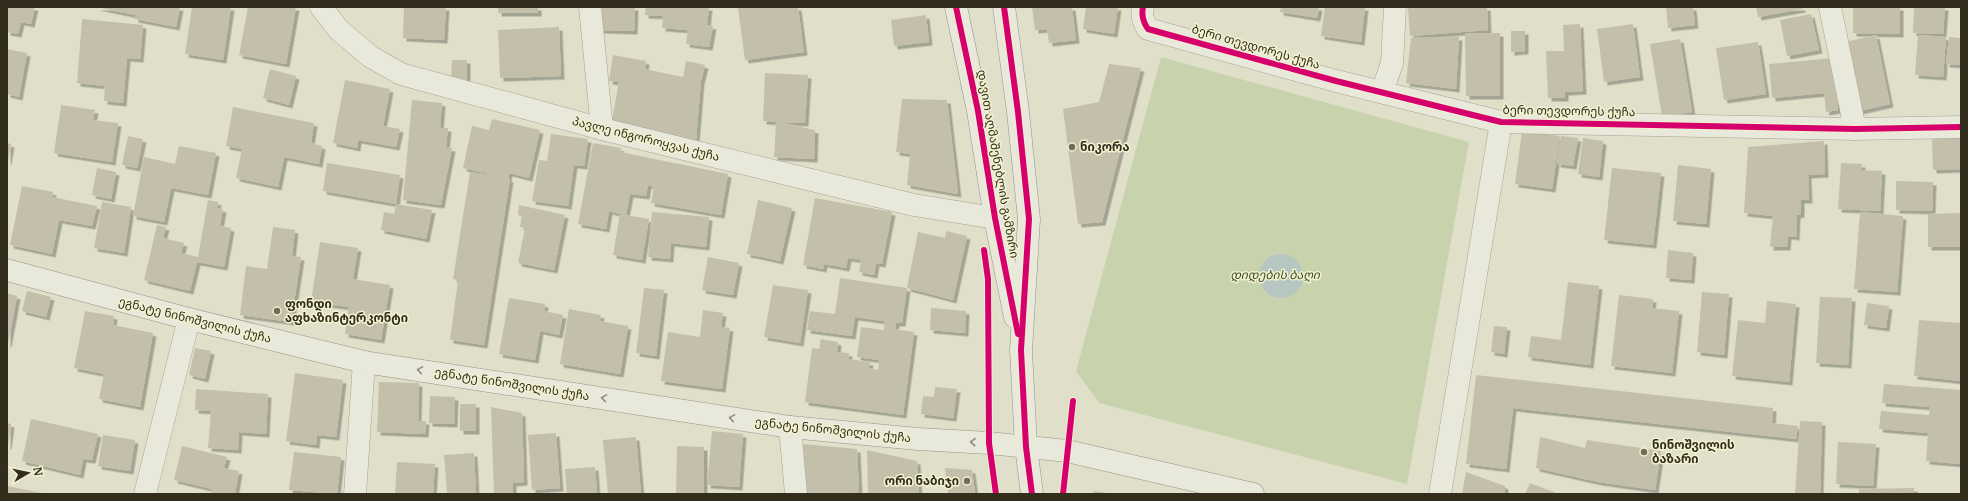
<svg xmlns="http://www.w3.org/2000/svg" width="1968" height="501" font-family="Merriweather,'Noto Sans Georgian',serif">
<defs>
<filter id="shadow"><feDropShadow dx="3.5" dy="3.5" stdDeviation="0" flood-color="#0004"/></filter>
</defs>
<rect width="100%" height="100%" fill="#e0e0ca"/>
<!-- green -->
<path fill="#c8d2ad" d="M1161,57L1469,142L1407,484L1099,403L1076,371Z"/>
<!-- water -->
<circle fill="#b5c7c0" cx="1281" cy="276" r="22"/>
<!-- building -->
<g fill="#c3bfab" filter="url(#shadow)">
<path d="M7,7H35L31,24L21,22L18,34L7,32Z"/>
<path d="M96,7H180L176,27L135,19V15Z"/>
<path d="M192,7H231L223,60L185,54Z"/>
<path d="M248,7H296L286,64L239,55Z"/>
<path d="M404,7H446L444,40L403,38Z"/>
<rect x="498" y="7" width="40" height="6"/>
<path d="M601,7H635L634,31L600,30Z"/>
<path d="M646,7H709L707,25L713,26L709,47L686,44L688,30L662,28L663,16L645,15Z"/>
<path d="M747,7H798L804,52L745,60L738,8Z"/>
<path d="M1032,7H1072L1076,40L1049,43L1047,29L1035,30Z"/>
<path d="M1086,7H1118L1114,34L1083,29Z"/>
<path d="M1281,7H1319L1317,18L1280,12Z"/>
<path d="M1325,7H1365L1361,42L1321,36Z"/>
<path d="M1422,7H1487L1488,30L1410,36L1408,8Z"/>
<path d="M1666,7H1693L1695,25L1668,28Z"/>
<path d="M1756,7H1802V9L1758,17Z"/>
<path d="M1853,7H1900V34L1853,33Z"/>
<path d="M1914,7H1945L1943,34L1913,33Z"/>
<path d="M1811,14L1819,50L1787,56L1780,20Z"/>
<path d="M926,15L929,42L894,46L891,20Z"/>
<path d="M82,19L143,25L140,59L127,58L123,103L104,101L105,86L77,83Z"/>
<path d="M1580,24L1583,91L1565,92V98H1548L1546,51H1564L1563,25Z"/>
<path d="M1633,24L1640,77L1604,82L1597,29Z"/>
<path d="M559,27L561,76L500,78L498,30Z"/>
<path d="M1511,31H1525V51L1511,52Z"/>
<path d="M1465,33H1500V96H1466Z"/>
<path d="M1876,35L1890,104L1859,111L1845,42Z"/>
<path d="M1918,35L1946,37L1943,77L1915,75Z"/>
<path d="M1459,37L1456,89L1406,83L1411,38Z"/>
<path d="M1949,37L1961,38V65L1946,64Z"/>
<path d="M1680,39L1692,112L1662,116L1650,44Z"/>
<path d="M1758,42L1766,94L1724,100L1716,48Z"/>
<path d="M7,49L27,53L19,97L7,94Z"/>
<path d="M613,55L646,61L645,69L683,77L686,61L705,65L701,81L696,140L612,120L619,82L609,81Z"/>
<path d="M1833,58L1838,110L1826,112L1824,93L1772,98L1769,64Z"/>
<path d="M452,60H467V81L451,80Z"/>
<path d="M1109,64L1141,68L1102,222L1078,224L1063,109L1099,102Z"/>
<path d="M270,69L296,76L289,105L263,98Z"/>
<path d="M765,73L808,75L805,123L780,122L815,130L814,159L774,157L776,122L763,121Z"/>
<path d="M345,80L390,89L383,126L400,129L396,147L358,140L357,148L333,143Z"/>
<path d="M902,99L947,100L958,194L907,185L910,154L896,152Z"/>
<path d="M412,100L442,103L440,128H448L446,147L452,148L441,205L403,200Z"/>
<path d="M61,105L95,110L93,120L118,123L112,162L54,153Z"/>
<path d="M233,107L314,123L311,143L322,146L319,164L284,157L278,187L236,178L242,149L226,146Z"/>
<path d="M492,119L540,130L529,178L509,173L508,178L510,179L484,345L450,340L458,280L453,279L470,172L504,177L463,168L472,126L489,130Z"/>
<path d="M1522,131L1560,136L1552,189L1515,184Z"/>
<path d="M551,134L588,139L584,166L574,165L568,206L532,201L539,160L547,161Z"/>
<path d="M128,136L143,139L137,168L122,165Z"/>
<path d="M1561,136L1578,138L1573,166L1557,164Z"/>
<path d="M1932,136H1961V169L1933,170Z"/>
<path d="M1583,138L1603,141L1599,177L1578,174Z"/>
<path d="M1824,141L1825,174L1808,175L1809,200H1801V214L1797,215L1796,237L1788,236L1787,247H1770L1773,216L1744,213L1748,147Z"/>
<path d="M7,143L11,144L8,161H7Z"/>
<path d="M593,143L621,148L620,152L728,174L721,215L651,203L654,187L648,185L646,196L630,194L626,215L649,219L642,260L613,255L620,214L609,211L606,229L578,224Z"/>
<path d="M179,146L216,153L208,195L171,188L164,222L133,216L144,157L175,164Z"/>
<path d="M327,163L400,175L396,204L432,210L426,239L381,230L384,212L394,214L396,204L323,191Z"/>
<path d="M1841,163L1862,164L1861,170L1882,171L1880,211L1838,209Z"/>
<path d="M1678,165L1711,169L1706,224L1673,221Z"/>
<path d="M97,168L116,172L111,199L92,195Z"/>
<path d="M1612,168L1661,173L1653,245L1604,240Z"/>
<path d="M1896,181L1933,182L1932,211L1896,210Z"/>
<path d="M22,186L53,192L52,197L97,206L92,226L59,220L52,254L10,245Z"/>
<path d="M815,198L892,212L882,264L876,263L874,275L859,272L861,260L848,258L846,268L824,264L823,269L803,265Z"/>
<path d="M208,200L218,202L217,208L223,209L220,226L231,228L224,267L197,262L190,291L144,280L157,225L166,227L163,238L184,243L181,253L198,257Z"/>
<path d="M758,200L792,208L780,261L747,254Z"/>
<path d="M102,202L131,207L124,253L94,248Z"/>
<path d="M519,205L565,215L554,270L518,263L525,228L520,227L522,216L518,215Z"/>
<path d="M652,212L709,217L706,247L671,243L670,259L648,257Z"/>
<path d="M1860,212L1903,216L1897,292L1854,289Z"/>
<path d="M1961,213V247H1928V214Z"/>
<path d="M273,227L295,230L292,256L301,257L291,322L240,315L246,266L267,269Z"/>
<path d="M946,231L967,236L953,300L907,288L902,323H896L895,329L914,332L903,415L805,402L812,348L819,349L821,339L838,342L837,352L849,353L848,359L870,362L869,368L878,370L879,360L857,357L861,327L884,330V321L855,317L852,336L807,330L810,311L835,314L840,278L907,288L918,232L945,238Z"/>
<path d="M320,242L358,248L353,279L390,285L381,340L345,334L349,307L311,302Z"/>
<path d="M1668,250L1693,253L1691,280L1666,278Z"/>
<path d="M708,257L739,263L733,295L702,290Z"/>
<path d="M1568,282L1599,286L1590,365L1528,357L1531,336L1561,340Z"/>
<path d="M773,285L808,290L800,343L764,337Z"/>
<path d="M644,288L664,290L656,356L636,353Z"/>
<path d="M27,291L51,297L46,317L22,311Z"/>
<path d="M1702,292L1729,294L1724,355L1697,352Z"/>
<path d="M7,293L17,296L8,344H7Z"/>
<path d="M1619,295L1653,299L1652,308L1679,311L1672,373L1611,366Z"/>
<path d="M1820,297L1852,298L1848,365L1816,363Z"/>
<path d="M509,298L545,304L544,311L563,315L559,335L540,331L535,360L499,354Z"/>
<path d="M1767,301L1796,304L1789,382L1732,376L1738,320L1765,323Z"/>
<path d="M1867,303L1889,306L1886,328L1864,325Z"/>
<path d="M931,308L966,311L965,333L930,330Z"/>
<path d="M569,309L601,315L600,321L628,326L620,374L560,364Z"/>
<path d="M703,310L723,313L721,327L730,328L722,389L661,381L668,332L700,337Z"/>
<path d="M85,311L114,316L113,325L153,333L140,407L99,399L104,374L74,368Z"/>
<path d="M1919,320L1961,323V381L1914,376Z"/>
<path d="M1494,326L1507,327L1504,354L1491,352Z"/>
<path d="M195,348L211,351L205,379L189,375Z"/>
<path d="M295,373L343,380L336,437L317,435L316,445L286,441Z"/>
<path d="M1476,375L1773,408L1772,423L1798,426L1796,439L1513,408L1506,469L1466,464Z"/>
<path d="M379,382L419,383L418,421H426L425,434L377,432Z"/>
<path d="M1884,384L1961,390V464L1926,461L1928,433L1879,429L1881,411L1929,415L1930,407L1882,403Z"/>
<path d="M935,387L957,389L953,418L921,414L923,396L934,397Z"/>
<path d="M196,389L268,394L266,434L239,432L238,450L208,448L211,411L195,410Z"/>
<path d="M430,396L455,397L454,424L429,423Z"/>
<rect x="460" y="404" width="16" height="27"/>
<path d="M491,407L522,413L524,482L513,483V494H494Z"/>
<path d="M31,419L98,434L92,460L83,459L80,475L22,461Z"/>
<path d="M1800,421L1822,422L1820,494H1795Z"/>
<path d="M7,423L11,424L8,446H7Z"/>
<path d="M712,431L743,434L739,487L707,485Z"/>
<path d="M556,433L560,488L532,490L528,435Z"/>
<path d="M103,435L135,440L130,471L98,466Z"/>
<path d="M636,437L641,494H608L603,440Z"/>
<path d="M1540,437L1585,448L1587,440L1661,451L1655,490L1598,482L1536,468Z"/>
<path d="M1838,442L1876,444L1873,486L1836,484Z"/>
<path d="M803,444L857,449L859,492L807,494Z"/>
<path d="M182,446L227,457L224,468L239,471L235,494H211L212,489L174,480Z"/>
<path d="M677,446L704,447V494H676Z"/>
<path d="M867,450L917,461L919,494H868Z"/>
<path d="M294,452L341,457L337,494L289,490Z"/>
<path d="M474,453L476,493L447,494L444,455Z"/>
<path d="M397,462L435,464L433,494H395Z"/>
<path d="M595,467L597,494H567L565,469Z"/>
<path d="M945,468L972,470L975,494H948Z"/>
<path d="M1466,472L1505,486V494H1462Z"/>
<path d="M1530,483L1559,494H1525Z"/>
<path d="M7,486L42,493L41,494H7Z"/>
<path d="M1914,488V494H1859V489Z"/>
<path d="M1094,491L1108,493V494H1093Z"/>
</g>
<g fill="none" stroke-linecap="round" stroke-linejoin="round">
<defs>
<g id="street">
<path d="M321,7L339,30L371,57L401,74L602,129L914,205L995,218"/>
<path d="M590,7L602,129"/>
<path d="M1143,7C1141,16 1143,22 1148,29L1336,81L1501,122L1855,129L1961,127"/>
<path d="M1830,7L1855,129"/>
<path d="M1382,92L1392,63L1395,7"/>
<path d="M790,427L796,494"/>
<path d="M145,494L189,319"/>
<path d="M355,494L364,362"/>
<path d="M1440,494L1501,122"/>
</g>
<g id="secondary">
<path d="M956,7L978,111L995,218L1015,317"/>
<path d="M1004,7L1018,112L1029,219L1021,350L1026,447L1032,494"/>
<path d="M7,270L189,319L364,362L790,427L918,439L989,443L1067,451L1253,494"/>
</g>
</defs>
<!-- street casing -->
<use href="#street" stroke="#a5a494" stroke-width="23"/>
<!-- secondary casing -->
<use href="#secondary" stroke="#959384" stroke-width="23"/>
<!-- street -->
<use href="#street" stroke="#e8e8db" stroke-width="22"/>
<!-- secondary -->
<use href="#secondary" stroke="#e8e8db" stroke-width="22"/>
<defs>
<g id="cycleway">
<path d="M956,7L978,111L995,218L1018,334"/>
<path d="M1004,7L1018,112L1029,219L1021,350L1026,447L1032,494"/>
<path d="M1143,7C1141,16 1143,22 1148,29L1336,81L1501,122L1855,129L1961,127"/>
<path d="M984,250L988,279L989,443L996,494"/>
<path d="M1063,494L1073,401"/>
</g>
</defs>
<!-- cycleway casing -->
<use href="#cycleway" stroke="#f2f1d0" stroke-width="8"/>
<!-- cycleway -->
<use href="#cycleway" stroke="#d6006c" stroke-width="6"/>
</g>
<!-- one-way arrows -->
<defs><path id="oneway-chevron" d="M-2-3.5L2.5 0L-2 3.5" fill="none" stroke-width="1.6" stroke-linecap="round" stroke-linejoin="round"/></defs>
<g stroke="#8d8a7c">
<use href="#oneway-chevron" transform="translate(420 370) rotate(-171)"/>
<use href="#oneway-chevron" transform="translate(604 398) rotate(-171)"/>
<use href="#oneway-chevron" transform="translate(732 418) rotate(-171)"/>
<use href="#oneway-chevron" transform="translate(973 442) rotate(-177)"/>
</g>
<!-- markers -->
<g fill="#6f6c5a" stroke="#f2f1d0" stroke-width="1.5">
<circle cx="1072" cy="147" r="4"/>
<circle cx="277" cy="311" r="4"/>
<circle cx="1644" cy="452" r="4"/>
<circle cx="967" cy="481" r="4"/>
</g>
<g text-anchor="middle" stroke-width="3" stroke-linejoin="round" paint-order="stroke">
<!-- street labels -->
<g font-size="12" fill="#322d1d" stroke="#f2f1d0">
<text transform="translate(1256 47) rotate(16)" y="4">ბერი თევდორეს ქუჩა</text>
<text transform="translate(1569 111) rotate(1)" y="4">ბერი თევდორეს ქუჩა</text>
<text transform="translate(646 139) rotate(14)" y="4">პავლე ინგოროყვას ქუჩა</text>
<text transform="translate(998 164) rotate(80)" y="4">დავით აღმაშენებლის გამზირი</text>
<text transform="translate(195 320) rotate(14)" y="4">ეგნატე ნინოშვილის ქუჩა</text>
<text transform="translate(512 384) rotate(9)" y="4">ეგნატე ნინოშვილის ქუჩა</text>
<text transform="translate(833 430) rotate(6)" y="4">ეგნატე ნინოშვილის ქუჩა</text>
</g>
<!-- poi labels -->
<g font-size="12" font-weight="bold" fill="#322d1d" stroke="#f2f1d0" text-anchor="start">
<text x="1080" y="151">ნიკორა</text>
<text x="285" y="308">ფონდი<tspan x="285" dy="14">აფხაზინტერკონტი</tspan></text>
<text x="1652" y="449">ნინოშვილის<tspan x="1652" dy="14">ბაზარი</tspan></text>
<text x="959" y="485" text-anchor="end">ორი ნაბიჯი</text>
</g>
<!-- park labels -->
<g font-size="12" font-style="italic" fill="#384d26" stroke="#f2f1d0">
<text x="1275" y="279">დიდების ბაღი</text>
</g>
</g>
<!-- border -->
<rect width="1968" height="501" fill="none" stroke="#322d1d" stroke-width="16"/>
<!-- north arrow -->
<g transform="translate(28 473) rotate(81)" stroke="#f2f1d0" stroke-width="3" paint-order="stroke">
<path d="M0-3L7 15L0 10L-7 15Z" fill="#322d1d"/>
<text y="-6" font-size="11" font-weight="bold" text-anchor="middle" fill="#322d1d">N</text>
</g>
</svg>
